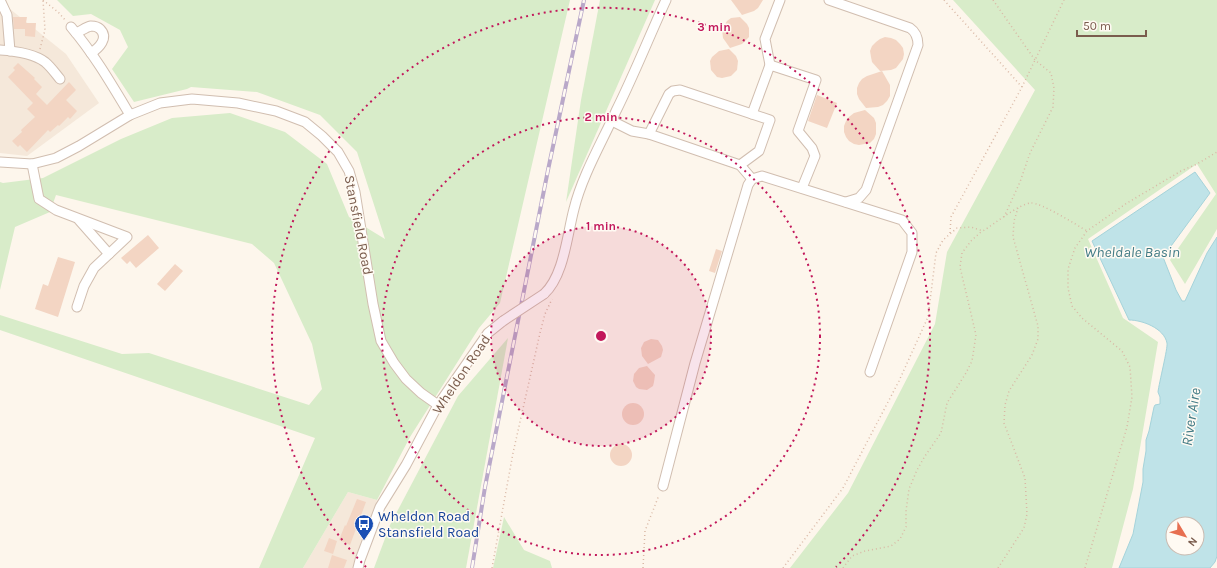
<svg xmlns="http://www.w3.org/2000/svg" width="1217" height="568" font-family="Karla,sans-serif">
<rect width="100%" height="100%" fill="#fdf6ec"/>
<!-- residential -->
<g fill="#f5e8da">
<path d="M0,1L66,54L99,103L27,156L0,153Z"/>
<path d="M348,492L377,500L356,568H303Z"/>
</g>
<!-- green -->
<g fill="#d8ecc9">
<path d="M57,0H570L500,303L479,328L410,437L377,500L348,492L303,568H259L315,438L0,330V315L122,354L149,353L309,405L322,389L312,344L274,263L252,244L56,195L50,212L15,227L0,290V182L3,183L43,178L121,139L172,118L230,113L285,132L327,164L349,217L385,239L357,152L320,115L257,92L191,87L187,89L134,102L112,69L128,47L120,30L91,14L73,16Z"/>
<path d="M600,0H655L566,202L581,100Z"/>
<path d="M953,0H1217V229L1185,284L1170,260L1216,194L1197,164L1088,239L1123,318L1158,342L1133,489L1112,568H790L848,493L935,324L947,252L1035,90Z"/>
<path d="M508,338L466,568H374L390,525L458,396Z"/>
<path d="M504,517L524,550L550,561L552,568H493Z"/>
</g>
<!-- water -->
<path fill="#bfe3e8" stroke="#a5d3da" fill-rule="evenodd" d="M1195,172L1210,193L1163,257L1176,290L1182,301H1185L1207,253L1217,237V556L1215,562L1210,568H1119L1133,534L1143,482V469L1146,451V440L1149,431L1154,407L1155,405L1160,404V397L1158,392C1159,383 1168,348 1167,343C1164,328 1142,320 1129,320L1092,241ZM1173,524H1197V548H1173Z"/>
<!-- building -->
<g fill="#f3d5c3">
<path d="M731,0H763L758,8L754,11L742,15Z"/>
<path d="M13,17H27L26,23H36L35,37L25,36V29H14Z"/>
<path d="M740,17L747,24L749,28V37L742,44L730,48L723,38L722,29L727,21L731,18Z"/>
<path d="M885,37L891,38L896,40L900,44L903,48L904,54L903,59L896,68L891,70L880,71L872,62L871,57L870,51L872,46L876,42L880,39Z"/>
<path d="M729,49L736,56L738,61L737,70L731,76L722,78L717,77L711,70L710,61L712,57L719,51Z"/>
<path d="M18,63L35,78L34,79L42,87L36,94L47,105L69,82L76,90L66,100L77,111L70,119L68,117L59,126L58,125L50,132L48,130L27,152L20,145L18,147L12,141L22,132L21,130L35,117L27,109L33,103L8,77L15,70L13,68Z"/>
<path d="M882,71L890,85V96L887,101L883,105L878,107L866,108L859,99L857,94V88L859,83L862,79L867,76Z"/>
<path d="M817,95L837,103L827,128L808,121Z"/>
<path d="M865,110L874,118L876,123V134L874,139L870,143L859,145L854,144L849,141L846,137L844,132V126L846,121L849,117L854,113Z"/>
<path d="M148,235L159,248L136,268L130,261L127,264L121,258Z"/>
<path d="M716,249L722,251L715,273L709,271Z"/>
<path d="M58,257L75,262L58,317L35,309L43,284L48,286Z"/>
<path d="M175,264L183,271L165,291L157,284Z"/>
<path d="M651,339L658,340L662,346L663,350L661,357L648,364L642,356L641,348L644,342Z"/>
<path d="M647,366L655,375L654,382L653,386L647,390L639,389L636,387L633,381L634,374L639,368Z"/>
<circle cx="633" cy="414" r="11"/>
<circle cx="621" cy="455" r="11"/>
<path d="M357,499L366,502L350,545L339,540L345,525L346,526Z"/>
<path d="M329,538L337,541L333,554L324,551Z"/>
<path d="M332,555L347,560L344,568H328Z"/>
</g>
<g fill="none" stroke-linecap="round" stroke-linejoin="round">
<defs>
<g id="minor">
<path d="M0,0L7,15L10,51"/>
<path d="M829,0L910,28C916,32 918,37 918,45L866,190L859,198L846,202"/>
<path d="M71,27C94,54 112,85 130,115"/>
<path d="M76,33C81,31 86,27 91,26C95,26 98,27 100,29C109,38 99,48 91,53"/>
<path d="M0,50C15,51 33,53 45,62C51,67 55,73 60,79"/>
<path d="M770,65L765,39L780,0"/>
<path d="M752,114L770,65L816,80L798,131L812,148L815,156L802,188"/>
<path d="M612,121L632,131L649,134L740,165L752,179L748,185L695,363L663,486"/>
<path d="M649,134L669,94L673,91L680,90L770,120L759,151L740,165"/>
<path d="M0,162L32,164L56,158L79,146L130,115L160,103L192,99L238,103L276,111L305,122L322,136L338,152L349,171L355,192L373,304L381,341L394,363L406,379L421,393L438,405"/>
<path d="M32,164L39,199L56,210L127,237L94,268L84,286L77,307"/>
<path d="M752,179L762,176L902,220L912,233V252L870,372"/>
<path d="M79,220L109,254"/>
<path d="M544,294C564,276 567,235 574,209C582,176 602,142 616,111C634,75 649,37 666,0"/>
<path d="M358,568L360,560L380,507L406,465L438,405L488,333L503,321"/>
</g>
</defs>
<!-- minor casing -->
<use href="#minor" stroke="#d1beb0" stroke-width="11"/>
<!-- path -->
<g stroke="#d9b8a5" stroke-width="1.5" stroke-dasharray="1 3" stroke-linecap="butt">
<path d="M43,0L58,12L65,20"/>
<path d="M944,0L1022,87"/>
<path d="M993,0L1035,60L1051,73L1054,88L1053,107L1030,153L1020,182L1004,217"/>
<path d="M40,49L45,30L43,0"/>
<path d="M950,233L951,217L1022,87L1064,0"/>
<path d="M492,568L513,453L540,333L545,314L552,299"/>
<path d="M643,568L645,531L659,495"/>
<path d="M783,568L843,488L899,381L928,317L936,253L943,240L957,228L971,227L983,231C994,224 1019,204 1031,203C1040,202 1077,225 1087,231"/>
<path d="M843,568L852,556L865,551L891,546L900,539L906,527V511L909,489L917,470L925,456L941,433L947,403L966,373L972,361L976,335L960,267L962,253L971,241L982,231"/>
<path d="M998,568L1024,528L1027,514L1025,478L1004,423L1005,405L1009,391L1032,355L1038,339V326L1013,237L1014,221L1018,208"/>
<path d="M1085,568L1127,427L1132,397L1130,367L1122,351L1082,318L1072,306L1068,288V269L1075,248L1087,231L1127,203L1181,171L1197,164L1217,152"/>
</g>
<!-- minor -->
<use href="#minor" stroke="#fff" stroke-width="9"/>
<defs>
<path id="rail" d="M472,568L485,487L548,170L584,0"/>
</defs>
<!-- rail casing -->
<use href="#rail" stroke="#b9a8c9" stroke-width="4"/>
<!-- rail -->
<use href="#rail" stroke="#fffaf3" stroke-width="2.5" stroke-dasharray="8" stroke-linecap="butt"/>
<defs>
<path id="minor-bridge" d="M503,321L544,294"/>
</defs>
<!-- minor-bridge casing -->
<use href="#minor-bridge" stroke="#d1beb0" stroke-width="11" stroke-linecap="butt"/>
<!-- minor-bridge -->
<use href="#minor-bridge" stroke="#fff" stroke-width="9"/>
</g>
<!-- distance rings -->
<circle cx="601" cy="336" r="110" fill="#c2185b" fill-opacity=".12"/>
<g fill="none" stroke="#c2185b" stroke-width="2" stroke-dasharray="2 4">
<circle cx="601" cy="336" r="110"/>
<circle cx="601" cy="336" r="219"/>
<path d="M366 567A329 329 0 1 1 836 567"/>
</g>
<!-- icons -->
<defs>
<symbol id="bus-pin" viewBox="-11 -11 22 30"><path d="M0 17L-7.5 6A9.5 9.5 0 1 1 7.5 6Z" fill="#1a4fb4" stroke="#fffaf3"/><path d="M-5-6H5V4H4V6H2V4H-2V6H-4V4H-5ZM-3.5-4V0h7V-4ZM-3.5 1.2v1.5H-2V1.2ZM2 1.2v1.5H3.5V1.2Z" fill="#fff"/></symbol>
</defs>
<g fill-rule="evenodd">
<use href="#bus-pin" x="353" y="513" width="22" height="30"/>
</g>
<g text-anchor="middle" stroke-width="3" stroke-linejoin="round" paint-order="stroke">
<!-- street labels -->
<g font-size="14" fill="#7a5c4d" stroke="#fffaf3">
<text transform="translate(359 225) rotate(79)" y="5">Stansfield Road</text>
<text transform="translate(461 374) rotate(-56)" y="5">Wheldon Road</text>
</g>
<!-- transit labels -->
<g font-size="14" fill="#164399" stroke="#fffaf3" text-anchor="start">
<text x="378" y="521">Wheldon Road<tspan x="378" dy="16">Stansfield Road</tspan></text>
</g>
<!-- water labels -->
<g font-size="15" font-style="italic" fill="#437c86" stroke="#fffaf3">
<text x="1132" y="257">Wheldale Basin</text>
<text transform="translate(1191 417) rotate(-81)" y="5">River Aire</text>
</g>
</g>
<circle cx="601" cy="336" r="6" fill="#c2185b" stroke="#fffaf3" stroke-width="2"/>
<g font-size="12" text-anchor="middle" font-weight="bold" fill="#c2185b" stroke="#fffaf3" stroke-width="3" stroke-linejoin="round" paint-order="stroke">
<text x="714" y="31">3 min</text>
<text x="601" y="121">2 min</text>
<text x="601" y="230">1 min</text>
</g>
<!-- north arrow -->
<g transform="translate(1185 536) rotate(128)"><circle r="19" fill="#fffaf3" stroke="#cabbb1"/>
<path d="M0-3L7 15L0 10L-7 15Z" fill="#e76f51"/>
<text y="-6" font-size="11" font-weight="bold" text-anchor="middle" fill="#7a5c4d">N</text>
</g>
<!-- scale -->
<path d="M1077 30v6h69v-6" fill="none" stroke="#7a5c4d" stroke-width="2"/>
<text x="1083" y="30" font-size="12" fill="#7a5c4d" stroke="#fffaf3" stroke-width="3" paint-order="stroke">50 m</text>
</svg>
